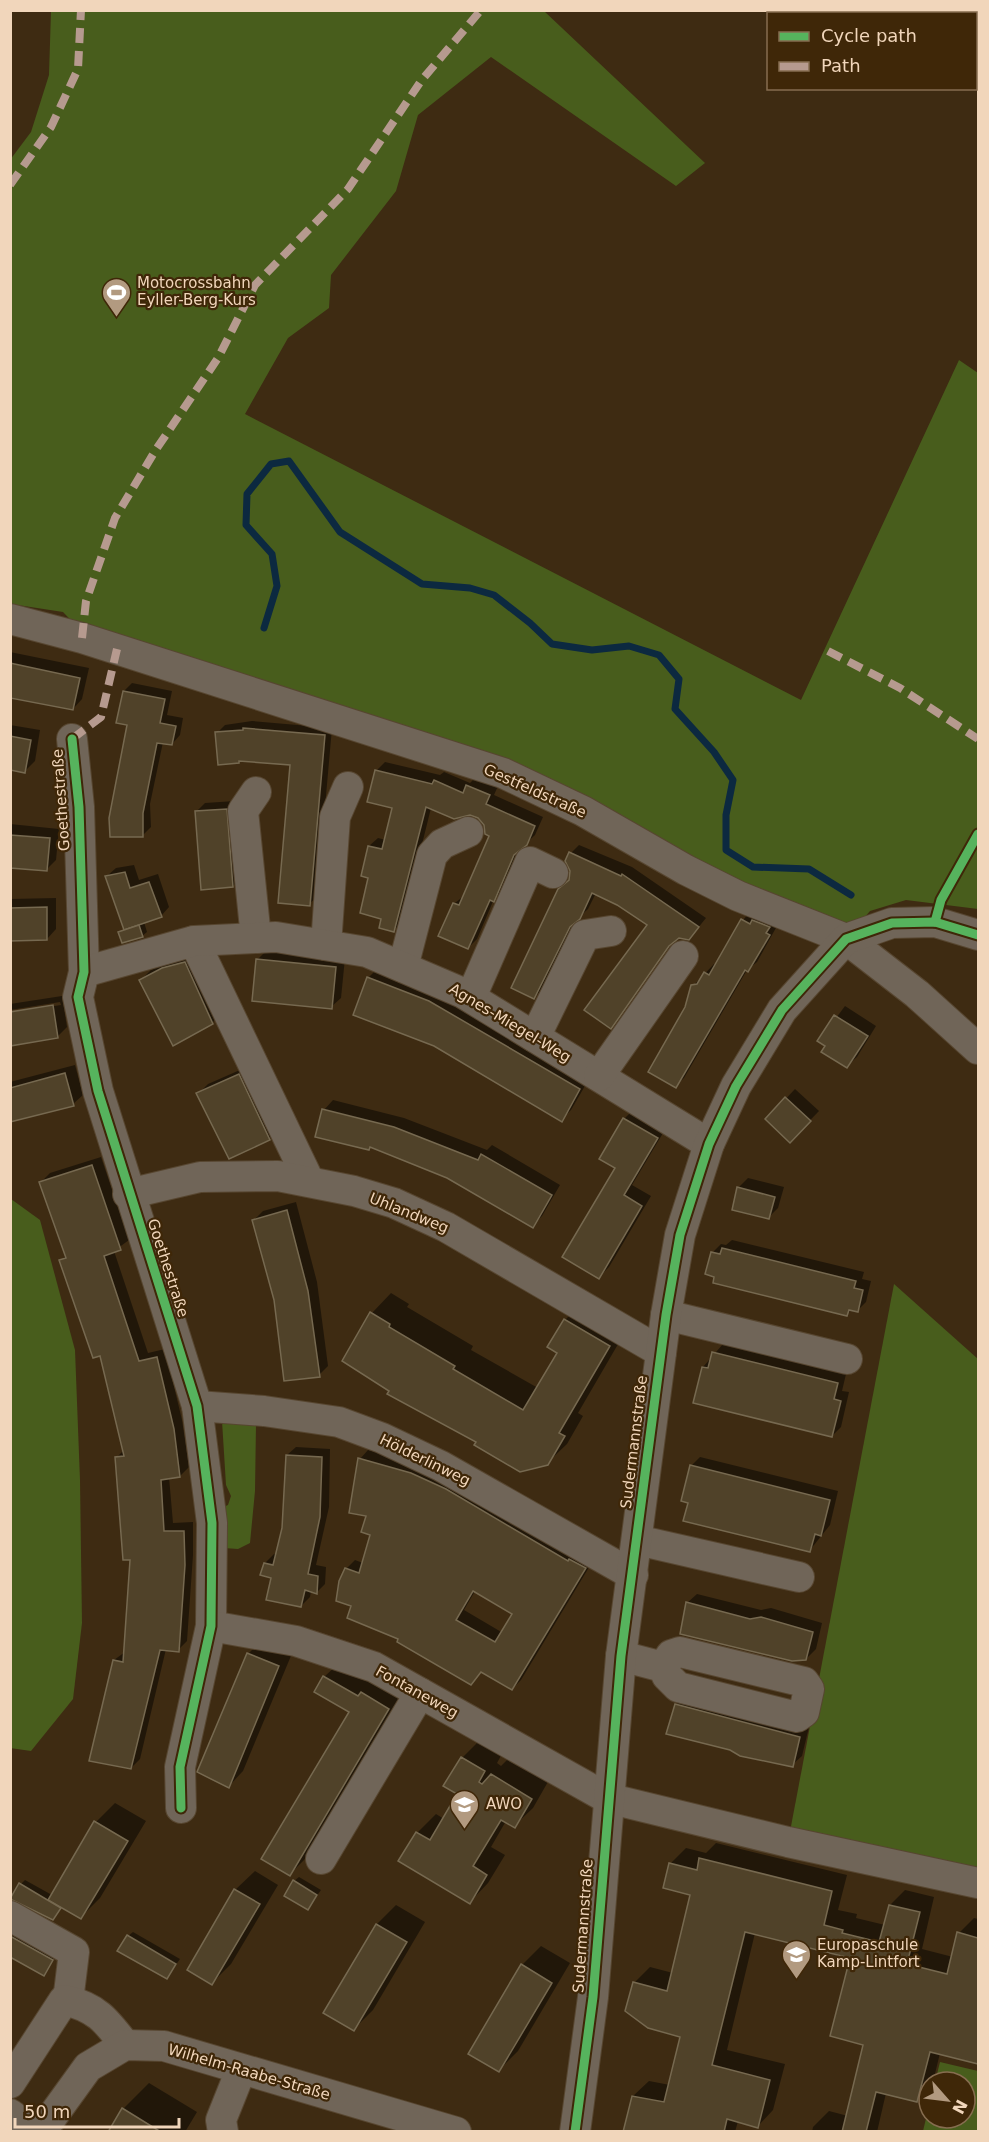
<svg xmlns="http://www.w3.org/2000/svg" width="989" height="2142" font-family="'DejaVu Sans',sans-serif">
<rect width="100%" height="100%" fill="#3e2b12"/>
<!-- green -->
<g fill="#485d1c">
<path d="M51,11H544L705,163L676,186L491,57L418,115L396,191L331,275L329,308L288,338L245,414L801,700L959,360L978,373V909L906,900L870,911L846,939L583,811L88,638L63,612L11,604L10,160L31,132L49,75Z"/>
<path d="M11,1199L40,1220L75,1350L80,1480L82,1623L73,1699L31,1751L10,1748Z"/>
<path d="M894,1284L978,1359V1879L788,1842Z"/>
<path d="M222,1421L256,1424L255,1491L250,1543L238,1549L224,1548L221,1508L228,1505L231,1496L226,1485Z"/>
<path d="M940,2062L978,2071V2131H923L929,2106V2118H965V2082H935Z"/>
</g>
<!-- shadow -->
<g fill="#0007" fill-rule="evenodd">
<path d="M10,652L89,668L82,699L73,709L10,696Z"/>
<path d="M132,683L172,691L167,715L183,718L180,735L172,744L163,742L150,804L151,827L143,835L124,691Z"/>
<path d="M252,721L332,728L317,897L309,904L291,763L241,759L239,762L217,733L225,725Z"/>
<path d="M10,725L40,730L35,761L25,771L10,769Z"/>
<path d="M385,762L440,775L444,772L470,783L476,777L498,786L494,795L543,817L535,835L521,848L502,891L494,899L477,939L468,948L440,936L455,903L465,895L491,835L478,816L431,808L403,921L394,930L383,918L370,877L369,846L378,838L386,840L394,807L376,771Z"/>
<path d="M235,801L242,877L233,886L196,812L205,803Z"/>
<path d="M10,824L59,829L56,860L46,870L10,867Z"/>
<path d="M579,845L632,867L706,918L689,939L679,936L674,940L611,1027L649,925L618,903L596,893L588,909L576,920L542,989L534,998L570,879L571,853Z"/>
<path d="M134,865L139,880L158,874L169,907L161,916L144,922L147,932L142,936L120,933L125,928L107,876L116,868Z"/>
<path d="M56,898V929L47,939H10V899Z"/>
<path d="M751,911L777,926L757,962L747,970L684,1078L675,1086L686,1007L693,986L714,964L716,965L743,920Z"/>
<path d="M267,950L345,958L341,998L331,1007L257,960Z"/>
<path d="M195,953L222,1013L212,1023L141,980L151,970L173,959Z"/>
<path d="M378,968L439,992L589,1079L571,1110L561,1120L368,978Z"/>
<path d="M62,996L67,1027L58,1036L10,1013L61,1005L60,1002L10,1010V1004Z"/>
<path d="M845,1006L876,1026L857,1057L847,1066L819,1041Z"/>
<path d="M75,1065L83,1095L73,1104L10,1121V1082Z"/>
<path d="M249,1066L279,1129L269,1139L198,1094L208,1084Z"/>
<path d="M795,1089L819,1111L790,1141L767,1119Z"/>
<path d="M333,1100L404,1118L487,1150L492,1145L560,1185L542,1216L532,1226L448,1176L372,1146L369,1149L324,1110Z"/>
<path d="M634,1109L666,1128L632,1185L651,1196L609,1267L599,1277L617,1168L601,1158L625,1118Z"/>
<path d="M101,1157L129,1240L114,1251L148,1353L165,1349L182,1420L189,1467L180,1476L169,1477L173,1523L193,1522V1555L187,1641L178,1650L166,1649L140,1759L131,1768L114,1660L125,1652L132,1558L117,1457L124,1450L101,1354L61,1261L66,1255L41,1182L50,1173Z"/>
<path d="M748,1178L784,1187L778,1208L769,1217L738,1188Z"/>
<path d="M296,1202L317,1282L328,1366L319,1375L276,1299L254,1220L263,1211Z"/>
<path d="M732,1240L864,1272L862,1279L871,1281L866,1302L858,1310L852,1309L847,1315L716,1276L712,1253L721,1244L726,1245Z"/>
<path d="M391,1293L409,1304L407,1307L473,1346L471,1350L538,1388L559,1352L565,1320L584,1301L628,1327L578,1413L583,1416L567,1444L547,1463L478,1442L344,1360L372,1313Z"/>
<path d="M723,1344L846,1374L842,1391L849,1392L841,1427L832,1436L703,1367Z"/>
<path d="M296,1447L330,1449L329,1507L316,1565L326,1567L325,1584L316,1593L311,1591L310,1597L301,1606L272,1577L265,1563L274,1554L277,1555L283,1528L287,1455Z"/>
<path d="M368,1450L421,1464L594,1559L521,1680L512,1689L482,1671L471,1683L353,1605L346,1569L355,1560L363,1563L372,1534L360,1459ZM475,1591L514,1613L503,1633L464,1610Z"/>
<path d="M700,1457L838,1491L830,1525L810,1550L690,1502L691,1466Z"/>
<path d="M697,1594L761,1610L771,1608L822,1623L816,1649L806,1659L687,1603Z"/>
<path d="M263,1639L293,1651L243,1771L229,1786L248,1654Z"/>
<path d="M339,1663L402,1694L304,1860L290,1874L351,1711L316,1691L324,1677Z"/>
<path d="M686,1695L809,1727L802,1756L792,1765L676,1705Z"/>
<path d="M481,1739L503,1752L497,1763L501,1766L510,1757L549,1780L533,1808L514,1826L506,1821L491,1847L505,1855L488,1883L470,1902L417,1833L436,1814L444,1819L459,1794L462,1758Z"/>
<path d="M115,1803L146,1821L100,1898L81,1917L62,1906L53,1919L21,1884L25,1880L52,1895L96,1822Z"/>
<path d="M716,1843L847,1875L838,1910L857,1914L856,1918L885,1925L890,1905L905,1890L934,1897L922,1949L953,1957L959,1933L974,1918L978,1919V2062L940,2053L933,2082H929V2088L916,2100L886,2093L877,2132H812L813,2127L829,2111L848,2116L865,2044L852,1957L755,1933L727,2050L785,2064L773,2110L758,2126L738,2121L735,2132H637L633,2096L649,2081L670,2085L682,2036L640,2022L627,2011L634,1983L650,1967L673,1973L692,1893L670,1864L686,1848L706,1853Z"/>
<path d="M255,1871L278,1885L231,1964L212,1983L235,1890Z"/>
<path d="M299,1877L321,1890L308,1908L294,1881Z"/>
<path d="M396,1905L425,1922L373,2010L354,2029L325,2012L377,1924Z"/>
<path d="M10,1929L56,1955L43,1975L10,1955Z"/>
<path d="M133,1932L180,1959L167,1977L128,1936Z"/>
<path d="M541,1946L570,1963L518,2051L499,2070L522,1965Z"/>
<path d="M149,2083L197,2112L185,2132H109L123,2109Z"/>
</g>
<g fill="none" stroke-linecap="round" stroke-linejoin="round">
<!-- stream -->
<path stroke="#0c2940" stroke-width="7" d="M264,628L277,586L272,554L246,525L247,494L271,464L289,461L340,532L422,584L470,588L494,595L530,623L552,644L592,650L629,646L659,655L679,679L675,709L714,752L733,780L726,815V850L753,867L809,869L851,895"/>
</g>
<!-- building -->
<g fill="#504229" stroke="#766950" stroke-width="1.5" fill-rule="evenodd">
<path d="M10,663L80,678L73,710L10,698Z"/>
<path d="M123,691L165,699L160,723L176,726L172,745L157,743L143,813V837H110L109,818L127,725L116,723Z"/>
<path d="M243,728L325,735L310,906L278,903L290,765L239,761V763L218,765L215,732L243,730Z"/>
<path d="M10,736L31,740L25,773L10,770Z"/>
<path d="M375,770L432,784L434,780L463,793L466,785L490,795L486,804L535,826L527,845L514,855L494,902L490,900L468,949L438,936L453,903L459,905L489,836L485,834L484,825L478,818L470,815L454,819L426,807L394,932L379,928L381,919L360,913L368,878L361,876L368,846L382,849L392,808L367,802Z"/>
<path d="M227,809L233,887L201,890L195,811Z"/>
<path d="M10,835L50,838L47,871L10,868Z"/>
<path d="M569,852L621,876L622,874L699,927L689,940L679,938L669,946L611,1029L584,1010L647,925L617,905L592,893L580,919L570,927L534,999L511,988L558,889L569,880L570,871L565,861Z"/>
<path d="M125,872L130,888L149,882L162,917L124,930L105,876Z"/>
<path d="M47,907V940L10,941V908Z"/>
<path d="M741,919L750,924L752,920L770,927L766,933L770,935L748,972L745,970L676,1088L648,1072L685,1007L691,985L697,984L704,972L709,975Z"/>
<path d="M139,925L143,937L122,943L118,932Z"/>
<path d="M256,959L336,967L332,1009L252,1001Z"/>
<path d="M185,962L213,1024L173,1046L139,980L162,968Z"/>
<path d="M367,977L429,1001L580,1089L562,1122L434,1046L353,1015Z"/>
<path d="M53,1005L58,1038L10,1046V1012Z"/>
<path d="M834,1015L868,1036L847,1068L821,1052L825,1046L817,1041Z"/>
<path d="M65,1073L74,1106L10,1122V1088Z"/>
<path d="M239,1074L270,1140L229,1159L196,1093Z"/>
<path d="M785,1097L811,1121L790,1143L765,1119Z"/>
<path d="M322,1109L394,1127L478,1160L481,1154L552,1195L533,1228L447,1178L370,1147L369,1150L315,1137Z"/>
<path d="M623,1118L658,1138L624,1195L642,1206L599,1279L562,1257L615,1168L599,1159Z"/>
<path d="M92,1165L121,1250L104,1256L139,1361L157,1357L174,1429L180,1477L161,1480L164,1531H184L185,1565L179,1652L160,1650L131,1769L89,1761L113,1660L123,1662L130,1560H123L115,1457L124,1456L100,1356L93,1358L59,1260L66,1258L39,1182Z"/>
<path d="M737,1187L775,1197L769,1219L732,1210Z"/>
<path d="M287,1210L308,1291L320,1377L284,1381L274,1300L252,1220Z"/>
<path d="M722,1248L856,1281L854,1288L863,1290L858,1312L849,1310L847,1316L713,1283L714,1277L705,1274L711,1252L720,1254Z"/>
<path d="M370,1312L390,1324L389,1327L455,1366L453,1369L523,1410L557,1353L547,1347L564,1319L610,1346L559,1433L565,1436L548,1465L520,1472L474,1445L476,1442L387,1394L389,1391L342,1361Z"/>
<path d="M712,1352L838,1383L834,1399L841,1401L832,1437L693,1403L702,1367L708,1368Z"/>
<path d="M286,1455L322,1457L320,1517L308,1574L318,1576L317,1594L305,1590L301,1607L266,1600L271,1578L260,1575L264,1563L273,1565L282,1528Z"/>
<path d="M358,1458L411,1473L446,1489L568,1561L569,1559L586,1568L512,1690L481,1672L471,1685L397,1642L398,1639L347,1618L351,1606L336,1601L339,1581L345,1568L359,1573L370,1535L361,1532L366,1516L349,1513ZM473,1591L512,1614L495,1642L456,1620Z"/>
<path d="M690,1465L830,1500L821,1536L815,1534L810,1552L683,1521L688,1503L681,1501Z"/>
<path d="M686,1602L750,1619L761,1617L813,1632L806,1660L792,1661L680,1634Z"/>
<path d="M247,1653L279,1666L229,1788L197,1772Z"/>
<path d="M323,1676L358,1696L361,1692L389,1709L290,1876L261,1859L349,1712L314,1692Z"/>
<path d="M675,1704L800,1737L793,1767L740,1756L730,1750L666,1734Z"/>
<path d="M461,1757L485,1771L479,1782L482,1784L491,1774L532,1799L515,1828L501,1820L473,1866L487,1875L470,1904L398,1861L416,1832L430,1840L457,1794L443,1786Z"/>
<path d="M94,1821L128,1841L81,1919L48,1900Z"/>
<path d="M699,1858L832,1891L824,1925L843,1930L842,1933L879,1942L889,1905L920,1912L907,1964L947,1974L957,1932L978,1938V2064L930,2052L917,2102L876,2092L866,2132H842L863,2045L830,2036L850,1958L745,1932L712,2065L770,2080L758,2128L727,2119L724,2132H623L632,2096L664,2102L680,2037L648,2028L625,2011L633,1982L667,1991L690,1895L663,1888L669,1863L697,1870Z"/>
<path d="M293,1880L317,1895L308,1910L284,1896Z"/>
<path d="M19,1883L61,1908L53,1920L10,1899Z"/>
<path d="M234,1889L260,1904L212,1985L187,1970Z"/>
<path d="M376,1924L407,1942L354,2031L323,2013Z"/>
<path d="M127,1935L176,1964L167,1979L117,1951Z"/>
<path d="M10,1936L53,1960L44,1976L10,1957Z"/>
<path d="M521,1964L552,1983L499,2072L468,2054Z"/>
<path d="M122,2108L161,2132H108Z"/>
</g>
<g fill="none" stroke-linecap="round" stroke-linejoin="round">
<defs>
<g id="minor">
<path d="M10,619L82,638L503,773L583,811L686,870L738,896L846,939L917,994L978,1049"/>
<path d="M72,739L79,807L84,972L78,997L98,1091L197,1406L212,1523L211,1626L180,1767L181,1808"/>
<path d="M256,792L243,811L256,938"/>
<path d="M194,941L309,1181"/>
<path d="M326,945L335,817L348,787"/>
<path d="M403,967L432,855L442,844L468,832"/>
<path d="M84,972L194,941L276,937L367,952L463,993L709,1144"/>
<path d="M471,997L530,862L553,873"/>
<path d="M535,1037L585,935L611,931"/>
<path d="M599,1076L683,956"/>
<path d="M128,1194L200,1177L278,1176L354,1191L394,1203L446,1227L661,1352"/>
<path d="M666,1315L847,1359"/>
<path d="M197,1406L264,1411L339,1422L382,1438L441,1466L633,1575"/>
<path d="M637,1540L799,1577"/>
<path d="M211,1626L296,1641L374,1667L607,1798L788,1842L978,1883"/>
<path d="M621,1656L663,1667L671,1655L680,1652L804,1682L809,1689L804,1712L797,1717L678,1687L667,1676L663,1667"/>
<path d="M321,1859L420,1693"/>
<path d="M10,1916L74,1952L68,2001"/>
<path d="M10,2083L64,2000C96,2007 106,2020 125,2045"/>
<path d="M10,2114L34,2132"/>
<path d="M41,2132L88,2067L125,2045L164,2046L456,2132"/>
<path d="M223,2132L221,2120L241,2070"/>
<path d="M575,2132L593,1997L621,1656L666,1315L680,1235L709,1144L736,1086L782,1010L846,939L892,923L935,922L978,935"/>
</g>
</defs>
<!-- minor casing -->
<use href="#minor" stroke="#574630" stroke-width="32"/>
<!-- minor -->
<use href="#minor" stroke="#706558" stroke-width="30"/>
<!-- quiet -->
<g stroke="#b69a8f" stroke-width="8" stroke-dasharray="15 8" stroke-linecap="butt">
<path d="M10,185L51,127L78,69L81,10"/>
<path d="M82,638L86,601L115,518L155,451L218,358L255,285L348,189L421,81L481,10"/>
<path d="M828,651L900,688L978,739"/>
<path d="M72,739L101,717L117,649"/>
</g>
<defs>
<g id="cycleway">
<path d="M72,739L79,807L84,972L78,997L98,1091L197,1406L212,1523L211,1626L180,1767L181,1808"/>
<path d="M935,922L941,900L978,834"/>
<path d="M575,2132L593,1997L621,1656L666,1315L680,1235L709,1144L736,1086L782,1010L846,939L892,923L935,922L978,935"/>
</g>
</defs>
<!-- cycleway casing -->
<use href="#cycleway" stroke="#3f2708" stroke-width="13"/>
<!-- cycleway -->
<use href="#cycleway" stroke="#56b35d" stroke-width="9"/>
</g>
<!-- icons -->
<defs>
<symbol id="stadium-pin" viewBox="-11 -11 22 30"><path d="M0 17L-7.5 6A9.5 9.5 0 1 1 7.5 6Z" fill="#b29a80" stroke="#3f2708"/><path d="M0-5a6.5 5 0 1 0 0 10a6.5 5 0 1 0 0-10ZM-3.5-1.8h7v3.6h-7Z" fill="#fff"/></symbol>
<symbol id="school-pin" viewBox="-11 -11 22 30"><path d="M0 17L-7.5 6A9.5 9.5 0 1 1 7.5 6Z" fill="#b29a80" stroke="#3f2708"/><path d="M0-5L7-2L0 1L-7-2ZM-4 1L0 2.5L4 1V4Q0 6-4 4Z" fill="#fff"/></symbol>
</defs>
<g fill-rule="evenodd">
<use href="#stadium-pin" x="100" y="276" width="33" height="45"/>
<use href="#school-pin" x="448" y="1788" width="33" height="45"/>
<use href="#school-pin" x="780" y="1938" width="33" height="45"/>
</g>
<g text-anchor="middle" stroke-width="4.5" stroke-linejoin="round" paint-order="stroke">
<!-- poi labels -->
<g font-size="15" fill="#f1d6bb" stroke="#3f2708" text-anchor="start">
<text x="137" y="288">Motocrossbahn<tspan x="137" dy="17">Eyller-Berg-Kurs</tspan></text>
<text x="486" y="1809">AWO</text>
<text x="817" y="1950">Europaschule<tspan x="817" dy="17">Kamp-Lintfort</tspan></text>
</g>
<!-- street labels -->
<g font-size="15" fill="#f1d6bb" stroke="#3f2708">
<text transform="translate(535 791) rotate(24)" y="5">Gestfeldstraße</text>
<text transform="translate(61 800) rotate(-94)" y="5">Goethestraße</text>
<text transform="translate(510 1023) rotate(31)" y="5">Agnes-Miegel-Weg</text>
<text transform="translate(409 1213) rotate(22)" y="5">Uhlandweg</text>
<text transform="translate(168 1268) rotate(72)" y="5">Goethestraße</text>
<text transform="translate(634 1442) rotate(-83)" y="5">Sudermannstraße</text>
<text transform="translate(425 1460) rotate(26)" y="5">Hölderlinweg</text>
<text transform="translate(417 1692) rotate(29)" y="5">Fontaneweg</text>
<text transform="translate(583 1926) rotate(-86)" y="5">Sudermannstraße</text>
<text transform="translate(249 2072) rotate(16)" y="5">Wilhelm-Raabe-Straße</text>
</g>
</g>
<!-- border -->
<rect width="989" height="2142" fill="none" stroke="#f1d6bb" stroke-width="24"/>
<!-- legend -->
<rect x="767" y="12" width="210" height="78" fill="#3f2708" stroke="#866d50" stroke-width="1.5"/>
<rect x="779" y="32" width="30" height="9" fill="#56b35d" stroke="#866d50" stroke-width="1.5"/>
<text x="821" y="42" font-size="18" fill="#f1d6bb">Cycle path</text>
<rect x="779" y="62" width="30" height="9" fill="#b69a8f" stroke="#866d50" stroke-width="1.5"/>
<text x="821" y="72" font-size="18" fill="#f1d6bb">Path</text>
<!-- north arrow -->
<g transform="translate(947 2100) rotate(118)"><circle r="28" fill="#3f2708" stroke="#866d50" stroke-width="1.5"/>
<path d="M0-4.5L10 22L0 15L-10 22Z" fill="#b29a80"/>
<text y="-9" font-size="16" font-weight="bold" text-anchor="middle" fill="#f1d6bb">N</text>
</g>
<!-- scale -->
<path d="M15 2118v9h164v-9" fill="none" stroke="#f1d6bb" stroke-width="3"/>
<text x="24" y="2118" font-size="18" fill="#f1d6bb" stroke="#3f2708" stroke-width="4.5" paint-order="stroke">50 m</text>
</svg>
